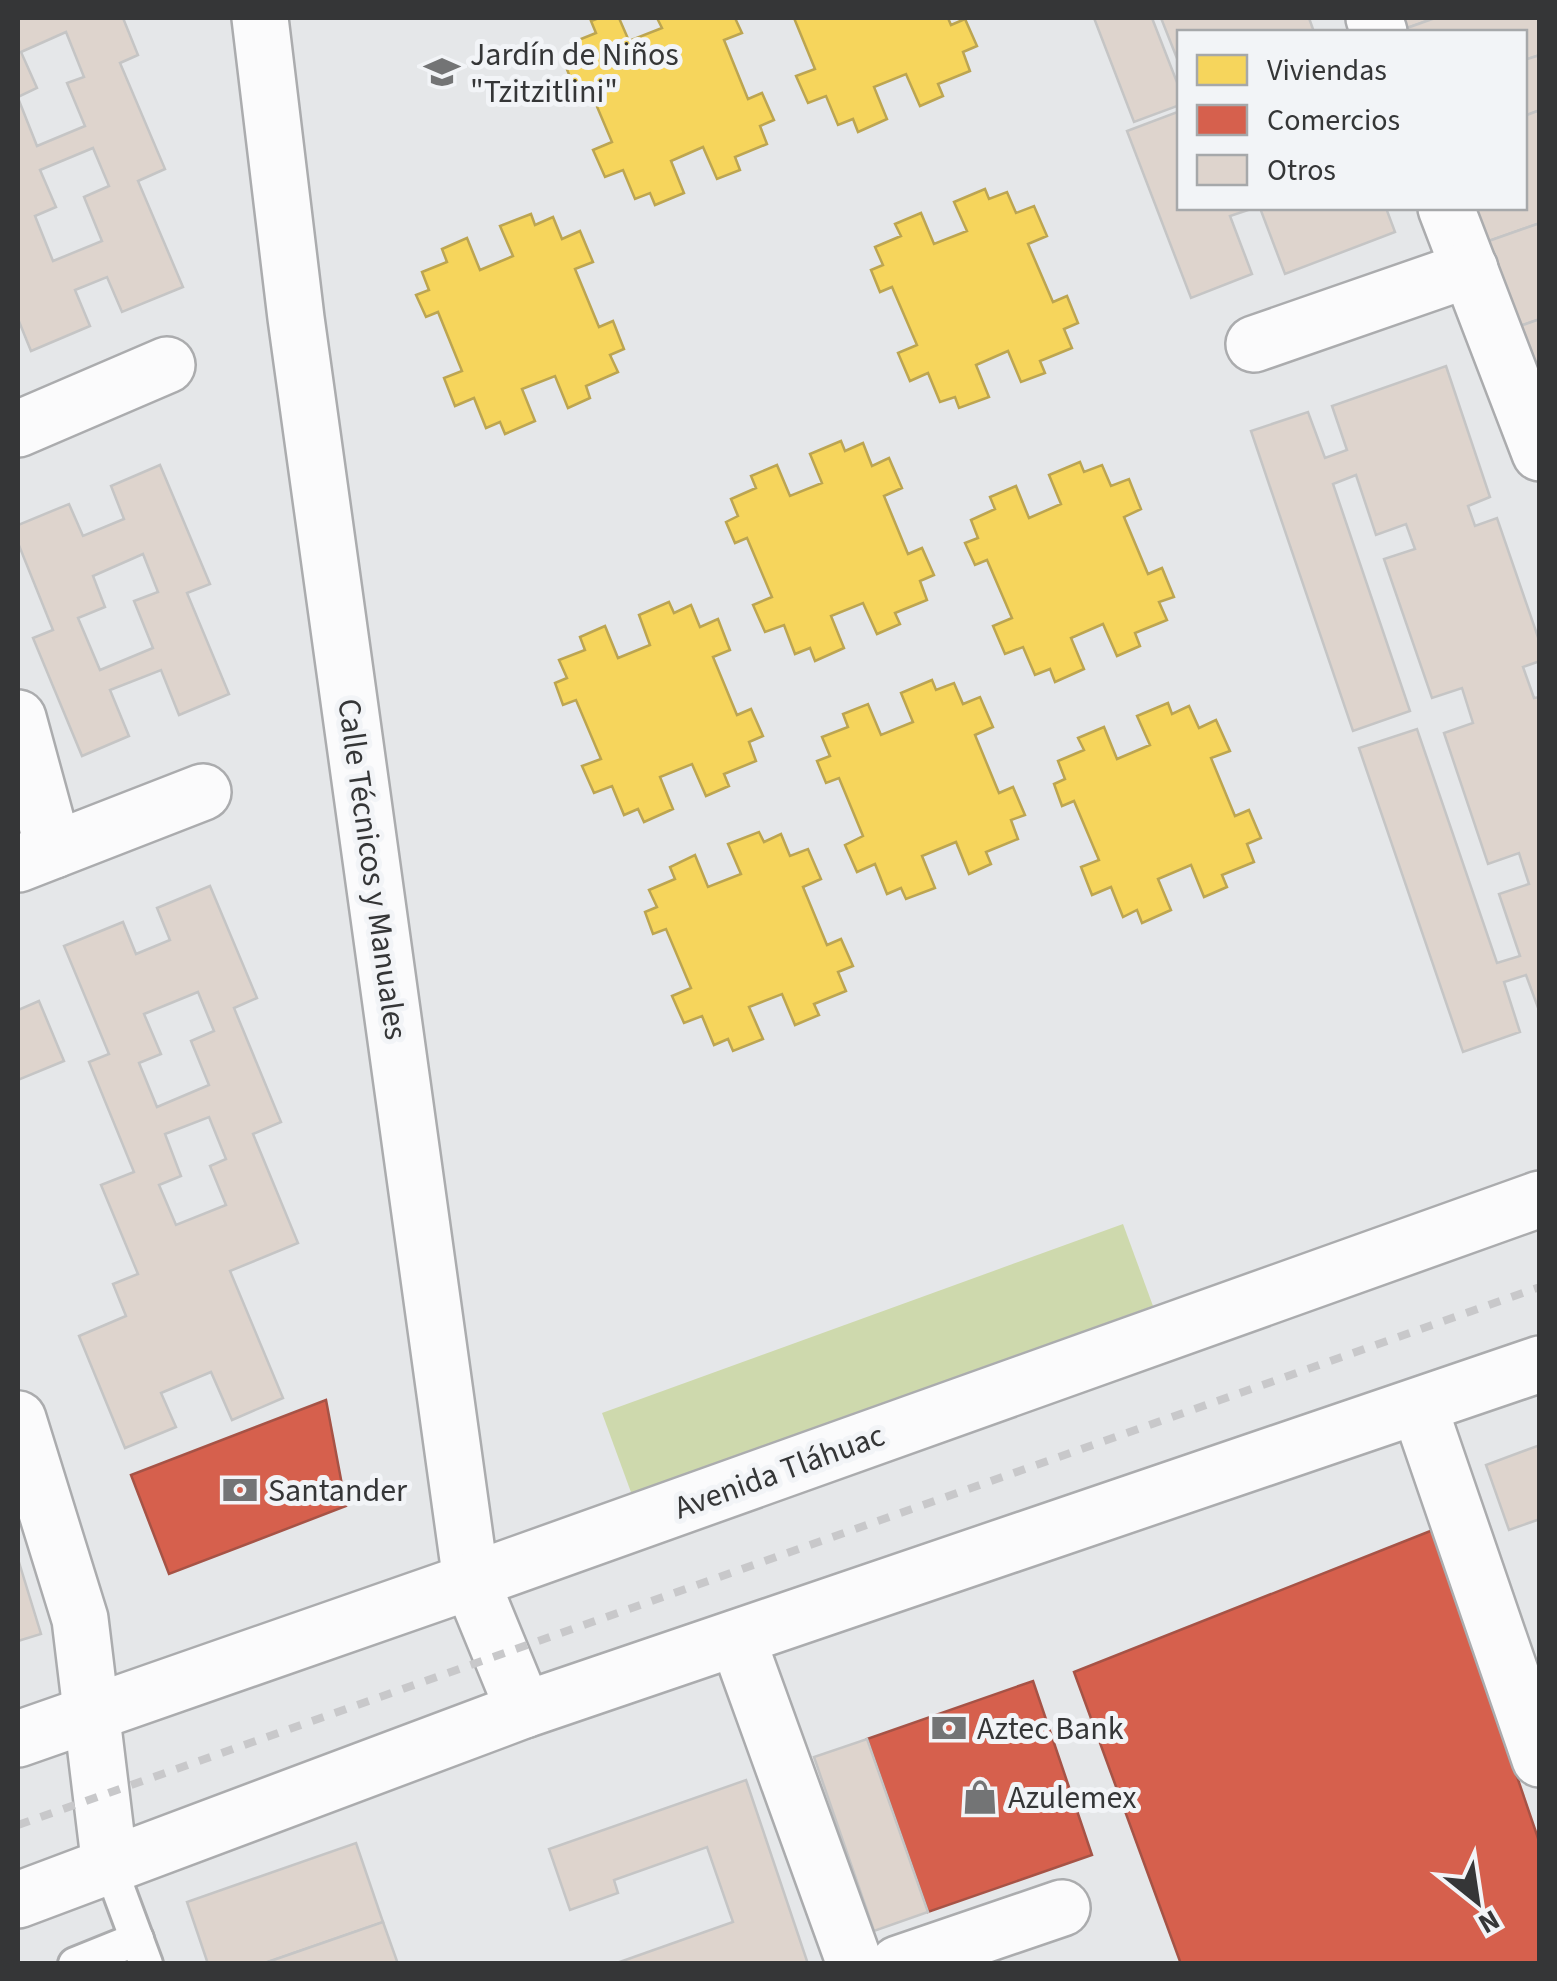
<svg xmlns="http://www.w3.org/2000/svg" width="1557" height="1981" font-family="'Source Sans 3',sans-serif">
<rect width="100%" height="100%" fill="#e5e7e9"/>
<!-- green -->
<path fill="#ced9ad" d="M1123,1224L1153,1306L632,1495L602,1413Z"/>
<!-- homes -->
<g fill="#f6d55c" stroke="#bca551" stroke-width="2.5">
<path d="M599,18H619L629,41L662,28L657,18H735L742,33L724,40L748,99L762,93L774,120L760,126L767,144L735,157L740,170L717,179L703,147L671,161L684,193L655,205L650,193L635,199L623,170L605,177L593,150L612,142L587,83L575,89L566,67L578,61L571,43L596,33L591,21Z"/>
<path d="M794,18H948L951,25L965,19L977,46L963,52L970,71L938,84L943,96L920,106L906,74L874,87L887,119L858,132L853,119L838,125L826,96L808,103L796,76L815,69Z"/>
<path d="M985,189L989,199L1007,192L1016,213L1034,206L1047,236L1028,244L1053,302L1067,296L1078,323L1064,329L1072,348L1040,361L1045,373L1021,382L1008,351L976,365L989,397L959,408L955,397L940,402L928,373L910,381L898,353L917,345L892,287L880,292L871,270L883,265L875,247L901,236L895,224L921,213L934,244L967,231L954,202Z"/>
<path d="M531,214L535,225L553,217L562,239L580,231L593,262L575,269L599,327L613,321L624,349L610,355L618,372L586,386L590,398L568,408L555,376L522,389L535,421L505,434L500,422L486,428L474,398L455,406L444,378L462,371L438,312L426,317L416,295L429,290L422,272L447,262L442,249L467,238L480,270L513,256L500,226Z"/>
<path d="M841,441L845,451L863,443L872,466L889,458L902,488L884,496L908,554L922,548L934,575L920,581L927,600L895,613L900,624L877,634L863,603L831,616L844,648L815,661L810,648L795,654L784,625L765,632L753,605L772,597L747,538L735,543L726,522L738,516L731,499L756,488L751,476L777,465L790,496L822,483L810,454Z"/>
<path d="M1080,462L1084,472L1102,465L1111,486L1129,479L1141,509L1124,517L1148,574L1162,568L1174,597L1159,602L1167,620L1135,633L1140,646L1117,656L1103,624L1071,638L1084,669L1055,682L1050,669L1035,675L1023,647L1005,654L993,626L1012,618L987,560L975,565L965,543L978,538L971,520L995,509L990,497L1016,486L1029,518L1061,504L1049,475Z"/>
<path d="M669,602L674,613L691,605L700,627L718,619L730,650L713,657L737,715L751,709L763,736L749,742L756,761L724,774L729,786L706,796L692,764L660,777L673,809L644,822L638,809L624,815L612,786L594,793L582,766L601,759L576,700L563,705L555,683L567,678L559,660L585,650L580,637L605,626L618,658L650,645L639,615Z"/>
<path d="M932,680L936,690L954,683L963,704L980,697L993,727L975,735L999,793L1013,787L1025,815L1011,820L1018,839L986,852L991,864L969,874L956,842L922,856L935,888L906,899L901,888L887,894L875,864L857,872L845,845L863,836L839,778L826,783L817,761L830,756L822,737L848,727L843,714L868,704L881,735L913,722L901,693Z"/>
<path d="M1168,703L1172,714L1189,706L1199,728L1216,720L1230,751L1211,758L1235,816L1249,810L1261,838L1247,844L1254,862L1222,875L1227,887L1204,897L1191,865L1158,879L1171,910L1142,923L1137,910L1123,917L1111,887L1092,895L1081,867L1099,860L1074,801L1062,806L1054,784L1065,779L1058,761L1084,750L1078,738L1104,727L1117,759L1150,745L1137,716Z"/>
<path d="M759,832L764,842L781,834L790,856L808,849L821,879L803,887L827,945L841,939L853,966L838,972L846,991L814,1004L819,1015L795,1025L782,994L749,1007L763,1039L733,1051L728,1039L714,1045L702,1016L684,1023L672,996L691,988L666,929L653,934L645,912L657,907L649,890L675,879L670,867L695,855L708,887L741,874L728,844Z"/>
</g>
<!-- shops -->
<g fill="#d6604d" stroke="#a65346" stroke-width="2.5">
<path d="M326,1400L346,1506L169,1574L131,1475Z"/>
<path d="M1433,1530L1540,1844V1964H1181L1074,1672Z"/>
<path d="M1033,1681L1092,1855L928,1912L867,1739Z"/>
</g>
<!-- building -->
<g fill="#ded4cd" stroke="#c5c5c5" stroke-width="2.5" fill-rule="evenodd">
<path d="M18,18H123L138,55L120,63L165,169L138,181L183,287L122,312L107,277L75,290L90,326L31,351L18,319V98L37,146L85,126L67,83L84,77L66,32L21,52L37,88L18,97ZM93,148L109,186L84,197L102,241L53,261L35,216L56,207L40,170Z"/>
<path d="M1094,18H1152L1180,90V105L1134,122Z"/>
<path d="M1161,18H1309L1314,32H1180V66Z"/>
<path d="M1404,18H1435L1407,28Z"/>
<path d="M1435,18H1540V55L1524,60V32H1409L1407,28Z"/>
<path d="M1540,55V110L1524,116V60Z"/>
<path d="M1540,110V223L1483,243L1471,208H1524V116Z"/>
<path d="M1180,111V208H1254L1230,216L1252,274L1191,298L1127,131Z"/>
<path d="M1260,208H1386L1395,232L1285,274Z"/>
<path d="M1540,223V319L1517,327L1483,243Z"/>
<path d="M1540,319V387L1517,327Z"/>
<path d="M1446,366L1490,497L1468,506L1475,526L1497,518L1540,643V661L1523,667L1534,698L1540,697V1013L1526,975L1504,982L1520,1032L1463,1052L1359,748L1417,729L1497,963L1520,956L1499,894L1529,884L1519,853L1488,864L1444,733L1473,723L1462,688L1432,698L1384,559L1415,549L1406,524L1376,535L1356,475L1333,484L1410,711L1353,731L1251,431L1308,412L1325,458L1347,450L1332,406Z"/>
<path d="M160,465L210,584L187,593L229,694L179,715L161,670L110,690L129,736L82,756L33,638L53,630L18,543V525L69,504L83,536L124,519L111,486ZM143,554L158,592L134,601L153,648L100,670L78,618L105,607L93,576Z"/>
<path d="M210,886L257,998L234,1008L281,1122L253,1134L298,1243L230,1271L283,1398L232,1420L211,1372L161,1393L176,1427L125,1448L79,1336L126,1316L113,1284L138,1274L101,1185L134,1172L89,1062L109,1054L64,946L123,922L136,954L170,940L157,908ZM198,992L214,1031L191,1041L209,1085L157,1107L139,1063L161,1054L144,1014ZM209,1117L226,1159L210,1166L226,1205L176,1225L159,1185L181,1176L165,1134Z"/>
<path d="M39,1001L64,1061L18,1080V1010Z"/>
<path d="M1540,1445V1519L1509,1530L1486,1465Z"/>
<path d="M18,1559L41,1634L18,1641Z"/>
<path d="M867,1739L928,1912L874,1931L814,1757Z"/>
<path d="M746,1780L808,1964H614L733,1922L707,1847L614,1880L618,1893L570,1910L549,1849Z"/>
<path d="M356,1843L383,1922L262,1964H208L187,1902Z"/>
<path d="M383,1922L398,1964H262Z"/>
</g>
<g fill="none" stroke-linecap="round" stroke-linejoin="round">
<defs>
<g id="service">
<path d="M110,1867L146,1964"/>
<path d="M75,1964L137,1939"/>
</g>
<g id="minor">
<path d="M1374,18L1379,32"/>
<path d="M1446,208L1540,453"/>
<path d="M1254,344L1470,269"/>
<path d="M18,429L167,365"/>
<path d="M18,718L54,850"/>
<path d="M18,864L203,792"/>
<path d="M1419,1407L1540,1759"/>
<path d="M18,1419L80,1619L110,1867"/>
<path d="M737,1638L855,1964"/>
<path d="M898,1964L1062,1908"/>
</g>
<path id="tertiary" d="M260,18L296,318L471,1581L524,1710"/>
<g id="secondary">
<path d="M18,1739L471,1581L1540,1199"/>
<path d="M18,1900L524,1710L1540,1364"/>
</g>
</defs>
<!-- service casing -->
<use href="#service" stroke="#abacae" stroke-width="38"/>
<!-- minor casing -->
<use href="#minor" stroke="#abacae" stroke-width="60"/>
<!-- tertiary casing -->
<use href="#tertiary" stroke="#abacae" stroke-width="60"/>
<!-- secondary casing -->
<use href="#secondary" stroke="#abacae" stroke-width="60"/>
<!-- service -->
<use href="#service" stroke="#fbfbfc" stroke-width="32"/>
<!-- minor -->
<use href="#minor" stroke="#fbfbfc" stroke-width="55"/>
<!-- tertiary -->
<use href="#tertiary" stroke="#fbfbfc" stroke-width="55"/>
<!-- secondary -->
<use href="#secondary" stroke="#fbfbfc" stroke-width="55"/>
<!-- rail -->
<path stroke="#c8c8ca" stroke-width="8" stroke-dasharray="12 12" stroke-linecap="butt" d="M18,1825L1540,1287"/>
</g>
<!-- icons -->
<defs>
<symbol id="school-bare" viewBox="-9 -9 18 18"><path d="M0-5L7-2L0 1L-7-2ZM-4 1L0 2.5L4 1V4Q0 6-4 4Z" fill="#737475" stroke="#f2f4f7" stroke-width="2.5" paint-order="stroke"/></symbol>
<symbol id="bank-bare" viewBox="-9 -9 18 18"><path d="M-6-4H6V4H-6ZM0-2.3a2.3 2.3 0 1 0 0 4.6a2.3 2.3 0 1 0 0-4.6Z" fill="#737475" stroke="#f2f4f7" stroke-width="2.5" paint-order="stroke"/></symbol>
<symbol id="shop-bare" viewBox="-9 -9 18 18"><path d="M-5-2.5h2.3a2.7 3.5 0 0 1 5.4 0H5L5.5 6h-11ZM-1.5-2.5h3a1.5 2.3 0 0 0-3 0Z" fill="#737475" stroke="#f2f4f7" stroke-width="2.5" paint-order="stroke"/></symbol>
</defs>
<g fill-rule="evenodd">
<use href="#school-bare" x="417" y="47" width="50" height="50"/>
<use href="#bank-bare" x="215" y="1465" width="50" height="50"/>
<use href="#bank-bare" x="924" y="1703" width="50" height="50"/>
<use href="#shop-bare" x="955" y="1772" width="50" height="50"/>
</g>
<g text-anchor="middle" stroke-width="10" stroke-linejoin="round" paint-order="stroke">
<!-- poi labels -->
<g font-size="32" fill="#353637" stroke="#f2f4f7" text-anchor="start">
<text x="470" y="65">Jardín de Niños<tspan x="470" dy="37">"Tzitzitlini"</tspan></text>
<text x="268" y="1501">Santander</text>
<text x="977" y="1739">Aztec Bank</text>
<text x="1008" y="1808">Azulemex</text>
</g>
<!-- street labels -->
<g font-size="32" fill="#353637" stroke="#f2f4f7">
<text transform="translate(373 869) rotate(82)" y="11">Calle Técnicos y Manuales</text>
<text transform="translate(779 1471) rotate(-20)" y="11">Avenida Tláhuac</text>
</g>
</g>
<!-- border -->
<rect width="1557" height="1981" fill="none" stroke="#353637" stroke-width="40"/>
<!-- legend -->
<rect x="1177" y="30" width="350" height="180" fill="#f2f4f7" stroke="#a6a8aa" stroke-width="2.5"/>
<rect x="1197" y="55" width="50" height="30" fill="#f6d55c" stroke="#a6a8aa" stroke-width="2.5"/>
<text x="1267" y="80" font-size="30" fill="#353637">Viviendas</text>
<rect x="1197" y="105" width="50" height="30" fill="#d6604d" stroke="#a6a8aa" stroke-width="2.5"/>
<text x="1267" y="130" font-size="30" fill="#353637">Comercios</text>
<rect x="1197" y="155" width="50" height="30" fill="#ded4cd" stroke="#a6a8aa" stroke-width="2.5"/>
<text x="1267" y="180" font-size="30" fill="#353637">Otros</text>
<!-- north arrow -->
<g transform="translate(1477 1901) rotate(150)" stroke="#f2f4f7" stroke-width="8" paint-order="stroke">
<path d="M0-8L18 38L0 25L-18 38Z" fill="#353637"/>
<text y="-15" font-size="28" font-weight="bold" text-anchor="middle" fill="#353637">N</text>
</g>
</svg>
